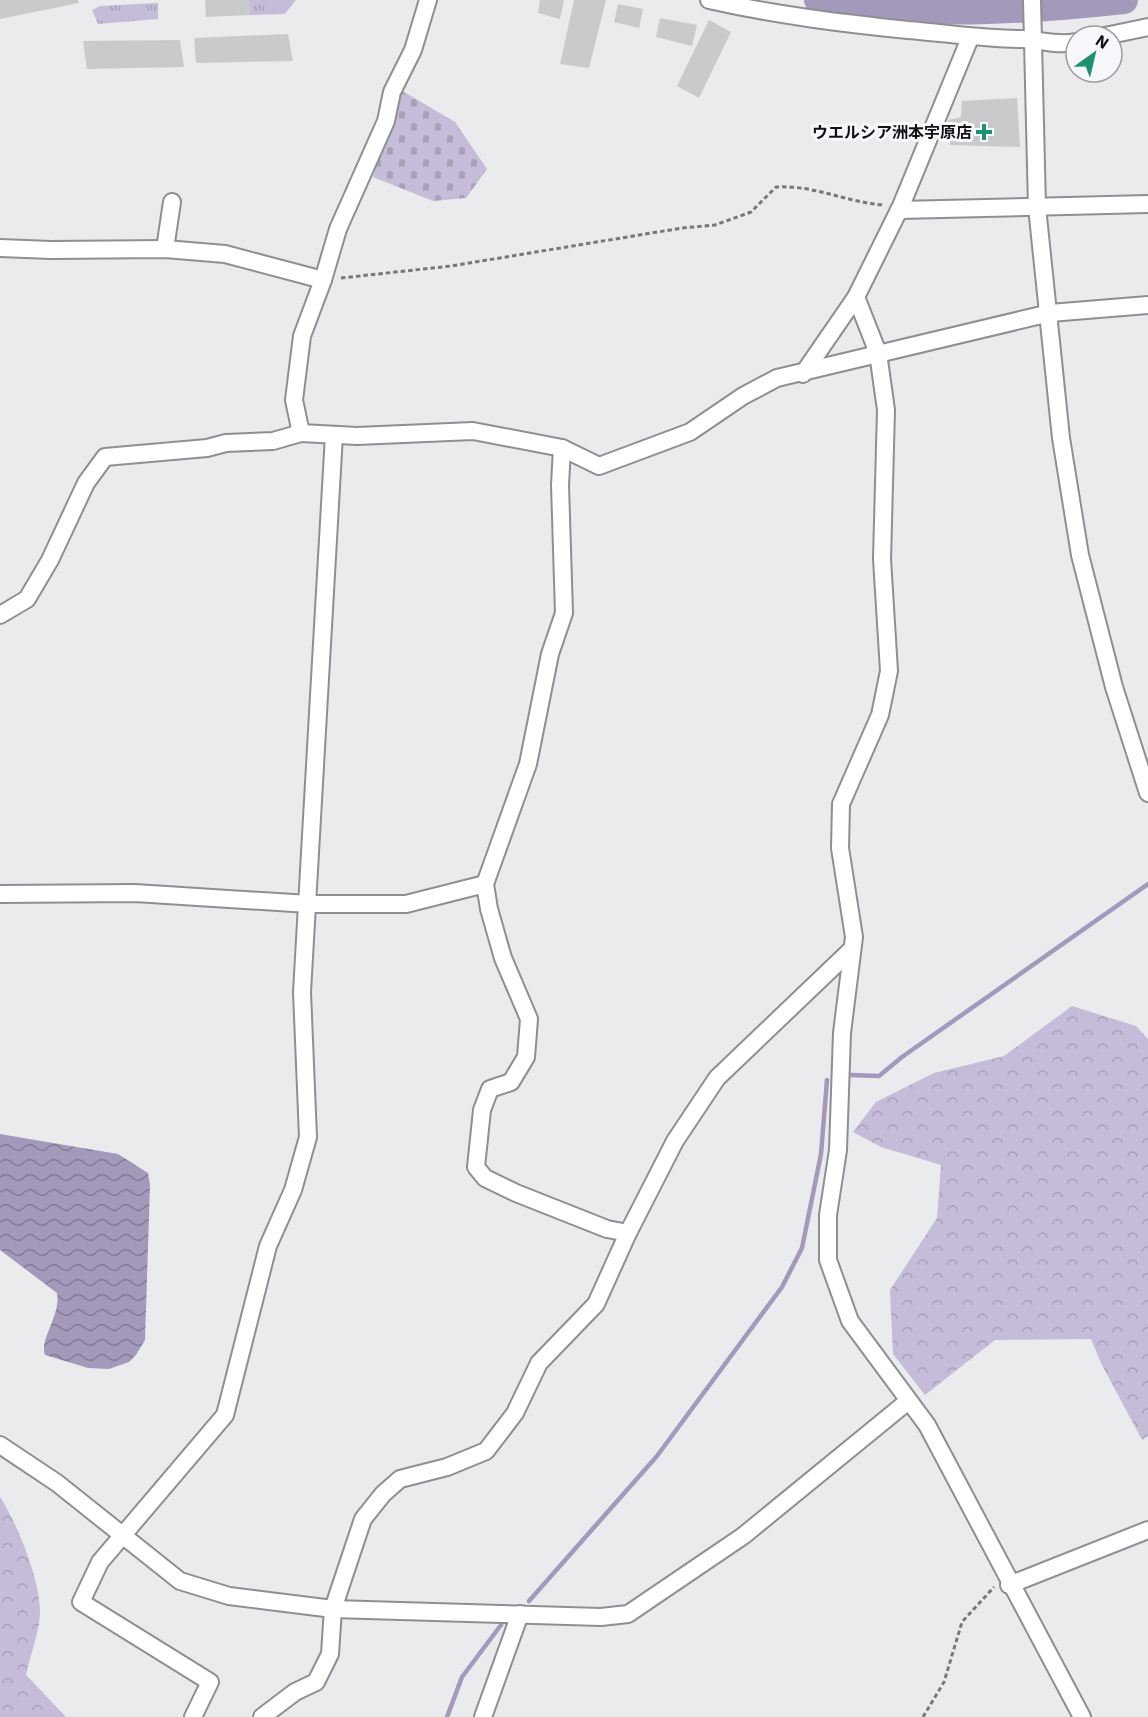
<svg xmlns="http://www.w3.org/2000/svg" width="1148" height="1717" font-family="'IBM Plex Sans','Noto Sans JP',sans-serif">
<defs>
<pattern id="forest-crowns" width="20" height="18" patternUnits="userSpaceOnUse" patternTransform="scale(1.5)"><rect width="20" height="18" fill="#c4bcd8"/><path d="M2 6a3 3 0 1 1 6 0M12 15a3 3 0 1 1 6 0" fill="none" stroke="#a7a1b8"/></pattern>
<pattern id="cemetery-stones" width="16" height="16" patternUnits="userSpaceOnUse" patternTransform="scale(1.5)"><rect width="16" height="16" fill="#c4bcd8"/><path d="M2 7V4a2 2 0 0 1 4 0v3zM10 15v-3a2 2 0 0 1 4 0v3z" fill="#a7a1b8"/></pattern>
<pattern id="park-tufts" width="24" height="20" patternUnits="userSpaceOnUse" patternTransform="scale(1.5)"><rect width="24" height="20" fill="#c4bcd8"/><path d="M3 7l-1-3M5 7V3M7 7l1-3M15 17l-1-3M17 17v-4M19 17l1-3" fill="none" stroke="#a7a1b8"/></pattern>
<pattern id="water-waves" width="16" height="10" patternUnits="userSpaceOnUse" patternTransform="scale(1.5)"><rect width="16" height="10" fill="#a399ba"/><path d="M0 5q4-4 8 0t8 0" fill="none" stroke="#837b96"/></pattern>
</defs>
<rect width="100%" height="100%" fill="#ebeaed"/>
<!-- forest -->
<g fill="url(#forest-crowns)">
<path d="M1072,1006L1136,1026L1148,1039V1436L1142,1440L1101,1363L1091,1339L995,1340L925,1395L893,1354L890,1290L937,1218L941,1165L881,1147L853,1132L876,1102L934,1073L1004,1056Z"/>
<path d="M0,1497C17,1523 40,1580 40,1611C40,1631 30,1655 26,1675L66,1717H0Z"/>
</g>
<!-- cemetery -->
<path fill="url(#cemetery-stones)" d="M399,89L455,122L487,169L466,198L433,201L373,177Z"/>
<!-- park -->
<g fill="url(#park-tufts)">
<path d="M249,0H296L285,14L250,15Z"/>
<path d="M158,3V19L98,24L92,10L100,6Z"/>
</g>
<!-- water -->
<path fill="url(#water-waves)" d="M0,1134L118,1154L148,1173L150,1185L145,1340L136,1355L129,1362L109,1369L88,1368L45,1355C39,1339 61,1316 57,1293L0,1250Z"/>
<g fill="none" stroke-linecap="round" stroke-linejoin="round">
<!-- stream -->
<g stroke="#a399ba" stroke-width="4.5">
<path d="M875,9L876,0"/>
<path d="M851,1075L879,1076L902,1057L1148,884"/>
<path d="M529,1601L657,1456L782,1287L802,1248L821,1154L827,1080"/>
<path d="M447,1717L462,1677L501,1625"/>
</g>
<!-- river -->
<path stroke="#a399ba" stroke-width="28" d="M818,0C920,17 1022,11 1124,0"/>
</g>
<!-- building -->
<g fill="#cac9cc">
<path d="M0,0H78L79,3L0,19Z"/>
<path d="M205,0H249L250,15L206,17Z"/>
<path d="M540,0H564L560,19L538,13Z"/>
<path d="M574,0H606L589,68L560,64Z"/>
<path d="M618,4L643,9L639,28L614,22Z"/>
<path d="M660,18L697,25L692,46L656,37Z"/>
<path d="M709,20L731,32L699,98L677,86Z"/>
<path d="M288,34L293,61L196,63L194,38Z"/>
<path d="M180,40L184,67L87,69L83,41Z"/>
<path d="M1017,98L1020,147L950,145L948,120L961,117L962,101Z"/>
</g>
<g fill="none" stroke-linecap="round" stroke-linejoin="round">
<defs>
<g id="minor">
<path d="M428,0L413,50L392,92L386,121L338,229L323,280L302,336L294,400L301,433L357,436L473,431L562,448L599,466L690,432L743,396L777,378L1050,313L1148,305"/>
<path d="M709,0C775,15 841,23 908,30C946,33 983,39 1022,39C1040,40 1058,46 1076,42"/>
<path d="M1032,0L1037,207L1061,438L1080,555L1114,687L1148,793"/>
<path d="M1105,36L1148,27"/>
<path d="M899,210L1148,204"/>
<path d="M0,248L51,250L165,249L225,254L323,280"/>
<path d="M165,249L172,202"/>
<path d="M856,297L878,353L886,410L882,559L889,671L880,715L841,804L840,848L854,937L842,1033L838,1150L828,1215V1260L850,1321L927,1425L1082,1717"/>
<path d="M803,374L856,297L901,206L970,38"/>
<path d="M562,448L560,485L564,613L550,654L528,764L485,884L489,909L503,958L529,1019L526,1057L511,1082L490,1089L482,1110L476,1167L485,1178L516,1193L607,1229L628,1233"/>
<path d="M0,615L27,599L50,560L86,483L105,457L207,448L226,443L273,441L301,433"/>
<path d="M0,894L135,893L309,904H406L485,884"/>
<path d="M0,1445L57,1483L180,1581L229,1596L333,1609L601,1617L628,1614L743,1536L907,1402"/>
<path d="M1009,1585L1148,1530"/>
<path d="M193,1717L210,1682L81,1602L100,1562L225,1415L268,1246L293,1190L308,1137L302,992L334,435"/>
<path d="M262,1717L295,1692L316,1682L330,1654L333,1609L363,1519L383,1494L400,1479L447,1467L486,1451L515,1413L539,1363L596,1304L628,1233L675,1141L717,1078L852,949"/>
<path d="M483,1717L520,1614"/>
</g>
</defs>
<!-- minor casing -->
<use href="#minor" stroke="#8f8e92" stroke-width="20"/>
<!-- path -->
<g stroke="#78777a" stroke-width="3" stroke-dasharray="4.5 3" stroke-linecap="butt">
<path d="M341,278L451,266L682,228L715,225L751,212L776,187C816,185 844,202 884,205"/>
<path d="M923,1717L944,1682L962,1622L994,1587"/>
</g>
<!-- minor -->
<use href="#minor" stroke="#fff" stroke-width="16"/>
</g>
<!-- markers -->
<path fill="#1c9275" stroke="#f8f7fb" stroke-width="2" d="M981 123h6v6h6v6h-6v6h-6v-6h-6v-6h6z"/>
<g text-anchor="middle" stroke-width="6" stroke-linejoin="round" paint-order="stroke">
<!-- poi labels -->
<g font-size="16" font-weight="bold" fill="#121113" stroke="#f8f7fb" text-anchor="end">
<text x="972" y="138">ウエルシア洲本宇原店</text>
</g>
</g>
<!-- north arrow -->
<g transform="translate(1094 54) rotate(34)"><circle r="28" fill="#f8f7fb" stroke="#9c9b9e" stroke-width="1.5"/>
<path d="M0-4.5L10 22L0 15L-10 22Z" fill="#1c9275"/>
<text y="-9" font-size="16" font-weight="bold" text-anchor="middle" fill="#121113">N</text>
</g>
</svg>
